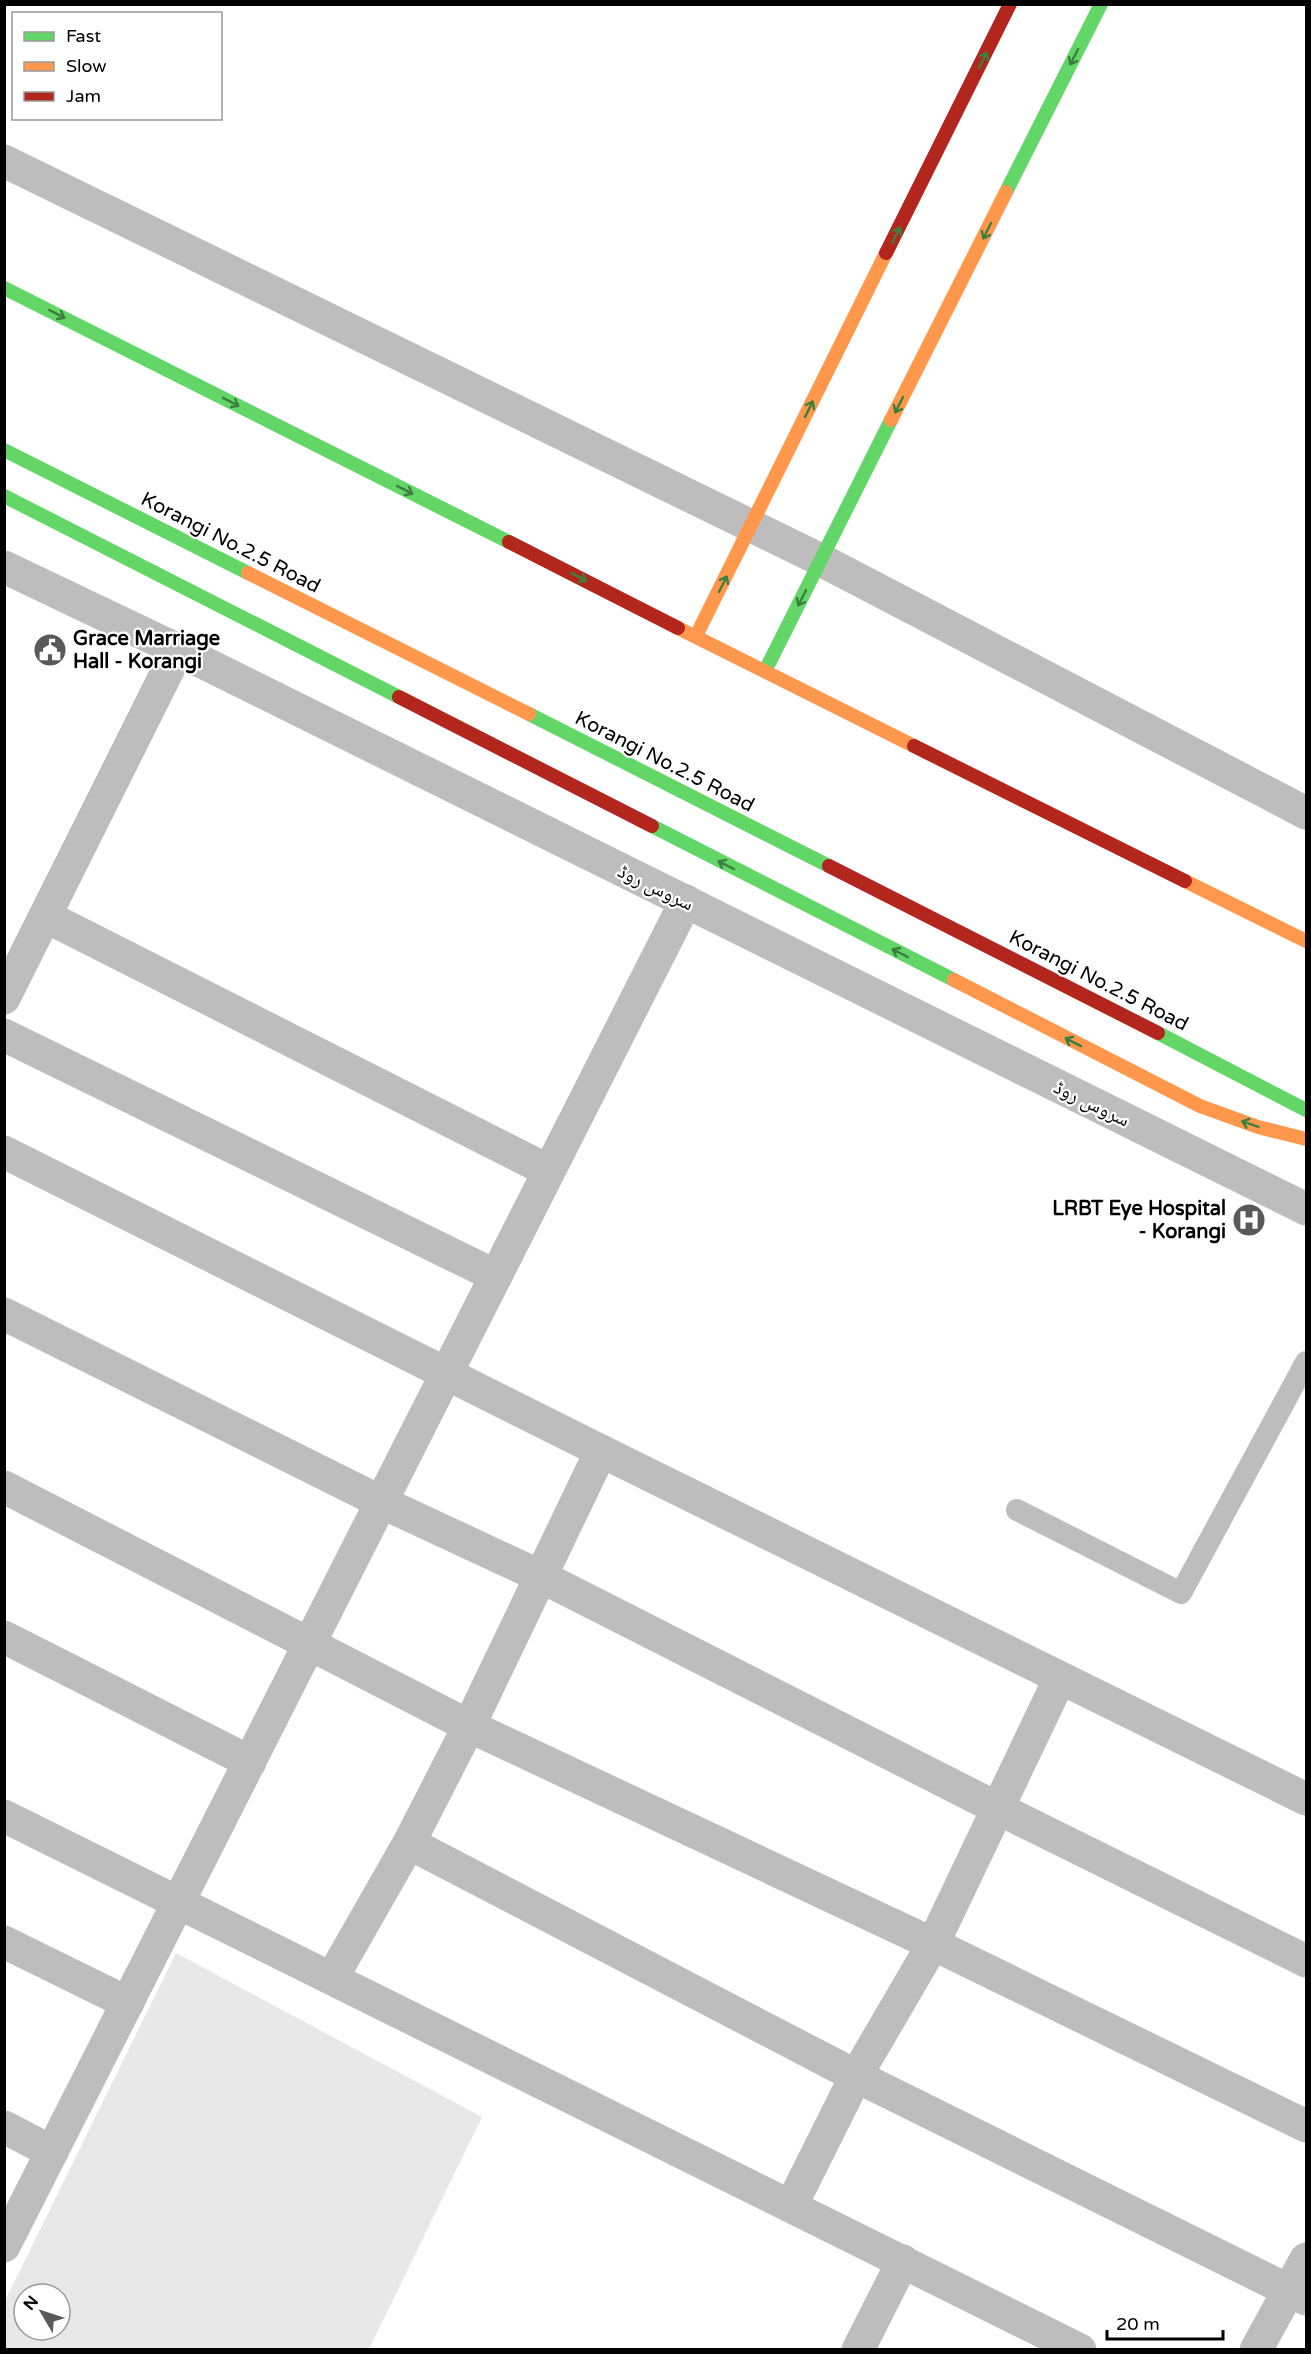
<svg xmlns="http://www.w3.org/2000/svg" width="1311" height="2354" font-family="'Varela Round','Noto Naskh Arabic',sans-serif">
<rect width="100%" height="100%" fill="#fff"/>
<!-- green -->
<path fill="#e8e8e8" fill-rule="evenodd" d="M176,1953L482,2117L369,2349H5V2301ZM24,2294H60V2330H24Z"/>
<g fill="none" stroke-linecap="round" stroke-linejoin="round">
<!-- lane -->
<path stroke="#bdbdbd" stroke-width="22" d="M1017,1510L1181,1593L1306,1362"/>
<!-- street -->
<g stroke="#bdbdbd" stroke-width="33">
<path d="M4,161L821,560L1306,813"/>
<path d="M4,567L178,650L1306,1209"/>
<path d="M47,917L549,1171"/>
<path d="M4,998L178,650"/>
<path d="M4,1035L496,1276"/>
<path d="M4,1152L601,1451L1306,1799"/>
<path d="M4,1314L381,1502L542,1577L999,1809L1306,1961"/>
<path d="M4,1487L469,1726L933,1944L1306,2126"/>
<path d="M4,1637L250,1762"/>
<path d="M4,1816L1080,2350"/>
<path d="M409,1843L856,2076L1306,2299"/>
<path d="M4,1942L128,2003"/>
<path d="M332,1978L409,1843L469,1726L601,1451"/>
<path d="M4,2127L52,2152"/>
<path d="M791,2206L856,2076L933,1944L1060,1678"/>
<path d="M4,2246L686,901"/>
<path d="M858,2350L903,2261"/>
<path d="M1256,2350L1306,2259"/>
</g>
<!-- fast -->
<g stroke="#63d668" stroke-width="14">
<path d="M1006,192L1101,4"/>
<path d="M4,288L509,542"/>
<path d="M4,450L248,573"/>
<path d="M4,496L399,697"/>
<path d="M765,671L891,420"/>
<path d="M529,714L829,866"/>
<path d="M652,826L954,980"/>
<path d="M1158,1033L1306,1110"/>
</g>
<!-- slow -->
<g stroke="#ff974d" stroke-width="14">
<path d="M891,420L1006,192"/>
<path d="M248,573L529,714"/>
<path d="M678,628L914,746"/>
<path d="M696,636L886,253"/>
<path d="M1185,881L1306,941"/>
<path d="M954,980L1200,1106L1258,1127L1306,1139"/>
</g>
<!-- jam -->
<g stroke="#b3261e" stroke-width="14">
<path d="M886,253L1010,4"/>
<path d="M509,542L678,628"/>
<path d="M399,697L652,826"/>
<path d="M914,746L1185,881"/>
<path d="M829,866L1158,1033"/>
</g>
</g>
<!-- one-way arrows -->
<defs><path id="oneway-shaft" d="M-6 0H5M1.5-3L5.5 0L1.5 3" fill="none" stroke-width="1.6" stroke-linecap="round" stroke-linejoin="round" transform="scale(1.5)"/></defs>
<g stroke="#3b803e">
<use href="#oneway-shaft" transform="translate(1074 57) rotate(117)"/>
<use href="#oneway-shaft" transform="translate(983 60) rotate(-64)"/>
<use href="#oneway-shaft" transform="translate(987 231) rotate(117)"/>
<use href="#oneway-shaft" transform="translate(896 235) rotate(-64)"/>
<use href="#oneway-shaft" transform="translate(57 314) rotate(27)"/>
<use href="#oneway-shaft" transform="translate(231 402) rotate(27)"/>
<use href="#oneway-shaft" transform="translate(899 405) rotate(117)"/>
<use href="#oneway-shaft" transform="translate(809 409) rotate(-64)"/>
<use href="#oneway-shaft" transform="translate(405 490) rotate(27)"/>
<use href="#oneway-shaft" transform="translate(579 577) rotate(27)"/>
<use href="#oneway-shaft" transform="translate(723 584) rotate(-63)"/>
<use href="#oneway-shaft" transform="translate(802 598) rotate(117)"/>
<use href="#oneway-shaft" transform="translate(726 865) rotate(-153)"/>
<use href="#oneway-shaft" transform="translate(900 953) rotate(-153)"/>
<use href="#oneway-shaft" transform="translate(1073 1042) rotate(-153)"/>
<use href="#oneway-shaft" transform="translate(1250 1124) rotate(-161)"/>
</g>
<!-- icons -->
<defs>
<symbol id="civic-disc" viewBox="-11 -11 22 22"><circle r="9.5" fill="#595959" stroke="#fff"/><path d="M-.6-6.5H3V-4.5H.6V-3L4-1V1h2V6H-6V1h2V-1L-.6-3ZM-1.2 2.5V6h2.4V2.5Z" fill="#fff"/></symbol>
<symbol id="hospital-disc" viewBox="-11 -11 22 22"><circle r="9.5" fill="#595959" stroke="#fff"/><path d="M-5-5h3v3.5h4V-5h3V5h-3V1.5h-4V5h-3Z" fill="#fff"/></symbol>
</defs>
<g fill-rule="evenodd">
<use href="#civic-disc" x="31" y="631" width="38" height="38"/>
<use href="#hospital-disc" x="1230" y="1201" width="38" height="38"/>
</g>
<g text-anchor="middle" stroke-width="4.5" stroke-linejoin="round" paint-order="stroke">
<!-- street labels -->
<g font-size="20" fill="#000" stroke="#fff">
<text transform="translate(231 542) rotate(27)" y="7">Korangi No.2.5 Road</text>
<text transform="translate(665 761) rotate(27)" y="7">Korangi No.2.5 Road</text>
<text transform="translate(656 887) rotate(26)" y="7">سروس روڈ</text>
<text transform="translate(1099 980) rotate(27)" y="7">Korangi No.2.5 Road</text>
<text transform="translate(1092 1103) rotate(26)" y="7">سروس روڈ</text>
</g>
<!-- poi labels -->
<g font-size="20" font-weight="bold" fill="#000" stroke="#fff" text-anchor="start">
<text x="73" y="645">Grace Marriage<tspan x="73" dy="23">Hall - Korangi</tspan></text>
<text x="1226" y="1215" text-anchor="end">LRBT Eye Hospital<tspan x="1226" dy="23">- Korangi</tspan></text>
</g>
</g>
<!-- border -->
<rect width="1311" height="2354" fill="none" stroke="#000000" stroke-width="12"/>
<!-- legend -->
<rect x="12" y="12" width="210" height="108" fill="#ffffff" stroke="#999999" stroke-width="1.5"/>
<rect x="24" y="32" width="30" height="9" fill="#63d668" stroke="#999999" stroke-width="1.5"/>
<text x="66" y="42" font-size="18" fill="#000000">Fast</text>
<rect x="24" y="62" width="30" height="9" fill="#ff974d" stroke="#999999" stroke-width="1.5"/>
<text x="66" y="72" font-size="18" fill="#000000">Slow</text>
<rect x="24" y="92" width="30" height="9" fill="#b3261e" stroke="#999999" stroke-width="1.5"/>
<text x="66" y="102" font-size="18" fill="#000000">Jam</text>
<!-- north arrow -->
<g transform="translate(42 2312) rotate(309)"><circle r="28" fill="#ffffff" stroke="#999999" stroke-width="1.5"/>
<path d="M0-4.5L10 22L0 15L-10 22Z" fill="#595959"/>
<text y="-9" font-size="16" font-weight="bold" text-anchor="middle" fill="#000000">N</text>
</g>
<!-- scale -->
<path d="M1107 2330v9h116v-9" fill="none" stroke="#000000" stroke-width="3"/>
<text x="1116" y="2330" font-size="18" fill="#000000" stroke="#ffffff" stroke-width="4.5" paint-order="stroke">20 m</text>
</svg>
